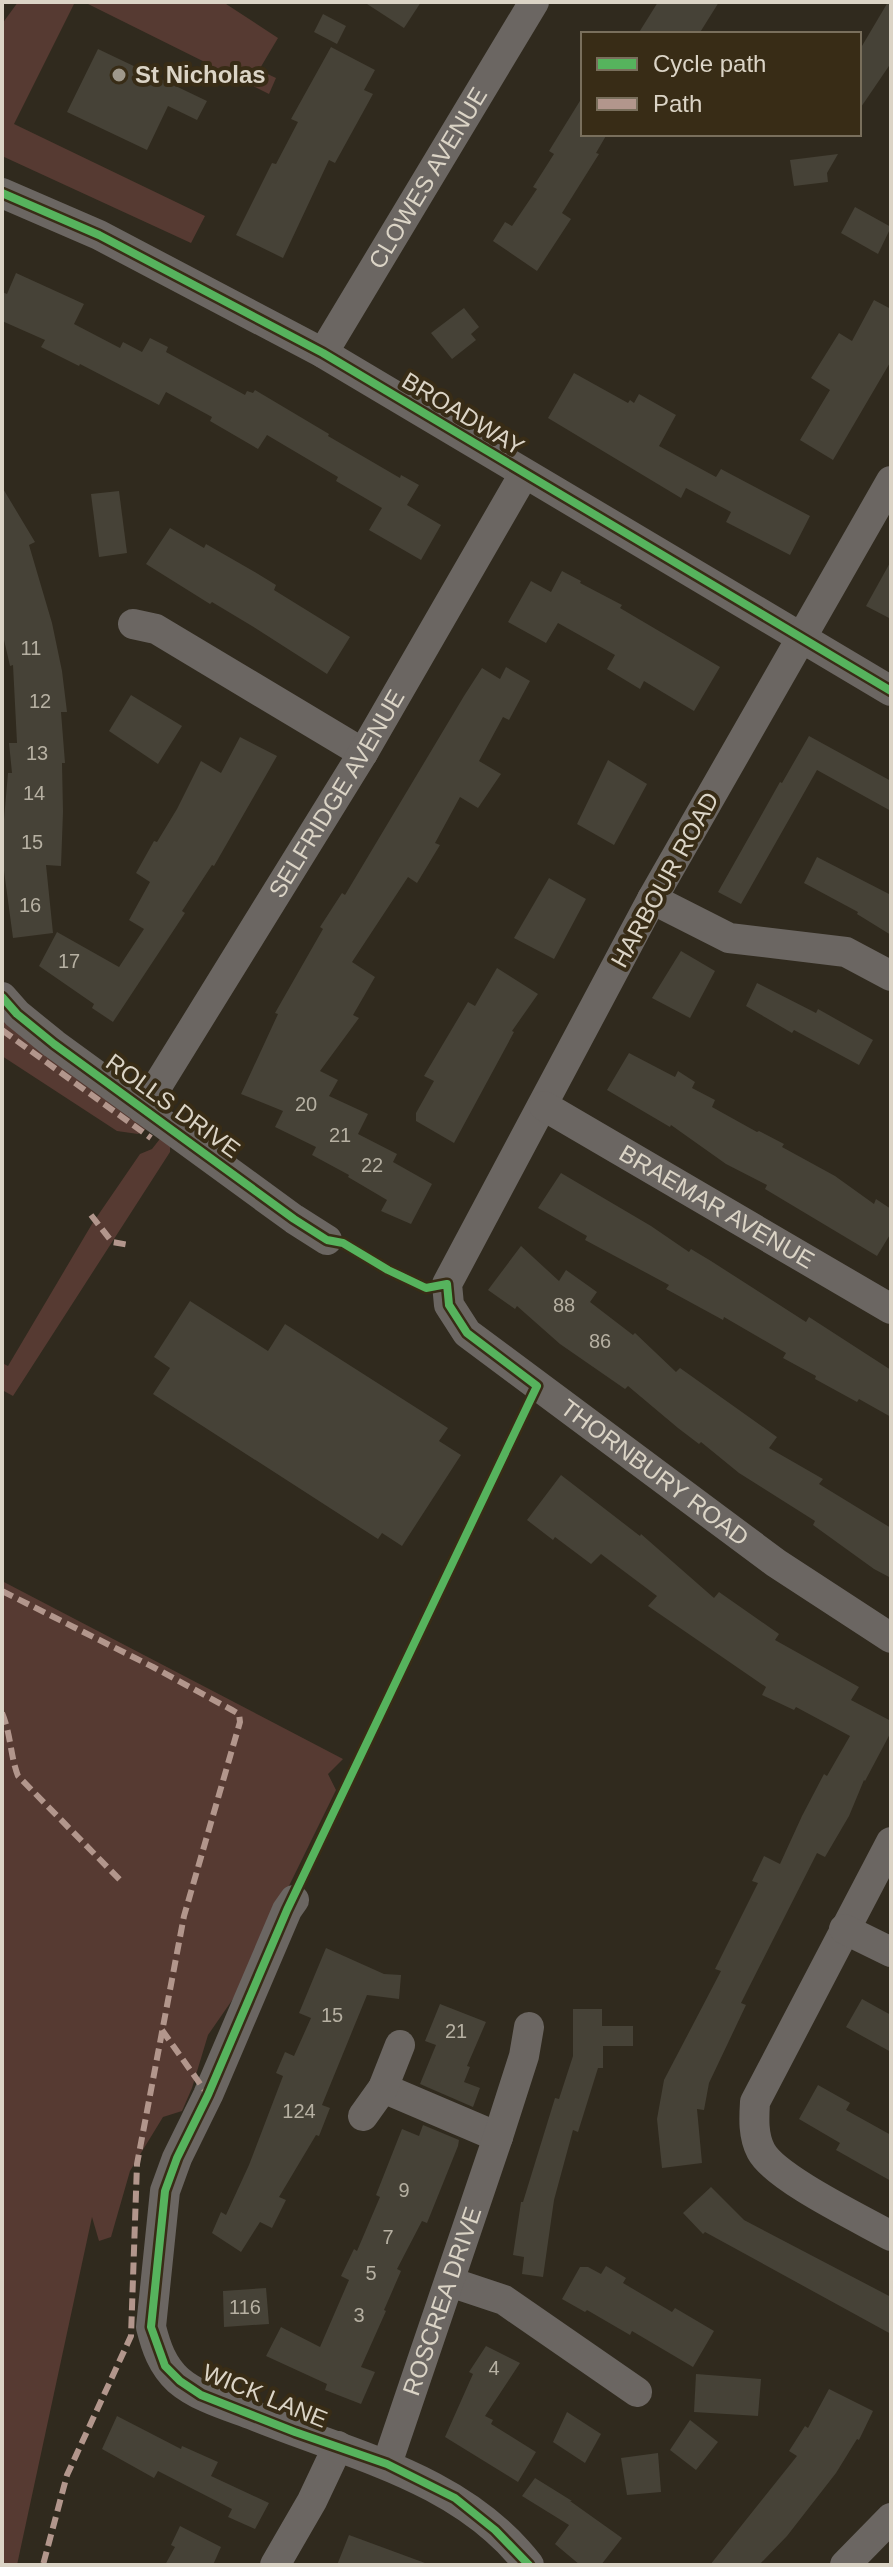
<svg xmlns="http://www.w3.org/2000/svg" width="893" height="2567" font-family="Helvetica,sans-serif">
<rect width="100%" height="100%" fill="#302a1e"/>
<!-- green -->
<g fill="#563a32">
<path d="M18,2H75L14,124L205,216L191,243L2,156V24Z"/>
<path d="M84,2H223L278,38L259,70L276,78L269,94Z"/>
<path d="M2,1015L149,1127L138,1134L117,1131L2,1056Z"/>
<path d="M163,1135L170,1145V1152L13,1396L2,1390V1363L8,1366L92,1224L140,1154L152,1149Z"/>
<path d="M2,1581L343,1759L328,1774L336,1790L235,1996L208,2035L192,2088L182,2111L163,2117L130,2171L111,2237L99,2241L92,2217L17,2565H2Z"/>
</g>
<!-- building -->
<g fill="#464237">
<path d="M364,2H421L404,28Z"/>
<path d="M658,2H719L699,34H638Z"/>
<path d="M888,2H891V63L859,110V51Z"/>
<path d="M323,14L346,26L337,44L314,32Z"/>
<path d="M331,47L375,70L364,90L373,94L335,163L329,160L283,258L236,235L272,163L276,164L298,122L291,119Z"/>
<path d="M98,49L207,101L197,120L168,106L147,150L67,112Z"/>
<path d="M583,96V134H607L596,153L599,154L562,213L571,219L537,271L493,241L505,222L512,226L537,189L533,187L554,154L549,151Z"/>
<path d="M838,154L827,173L828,182L794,186L790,160Z"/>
<path d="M855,207L891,227L878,254L841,233Z"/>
<path d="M16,273L84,304L74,324L120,348L123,342L142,352L150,338L168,347L166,352L245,395L247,391L253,393L255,390L329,434L328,436L400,478L401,475L419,485L407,505L441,525L421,560L369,530L382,508L336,481L338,477L267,435L258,449L210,421L212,417L166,392L159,405L80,364L79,366L41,347L45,340L2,321V292L7,294Z"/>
<path d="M874,300L891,309V361L833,460L800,440L830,390L811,378L839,333L852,341Z"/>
<path d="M464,308L479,327L471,334L476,340L452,359L431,333Z"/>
<path d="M574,373L628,403L630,400L634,403L639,394L676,415L659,446L716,477L721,469L810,516L790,555L726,522L731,512L686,488L681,498L548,418Z"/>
<path d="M2,487L35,542L29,545L52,623L62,671L67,712H61L65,763H62L63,812L61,866L46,865L53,933L13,938L2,856V819H4L8,773H12L9,743H17L13,665L10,666L2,631Z"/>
<path d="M119,491L127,553L99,557L91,494Z"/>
<path d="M170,528L204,548L206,544L253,571L276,585L274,590L350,637L327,674L252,626L212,602L210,604L146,564Z"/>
<path d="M891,561V619L866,606Z"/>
<path d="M562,571L581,581L580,583L622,605L620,608L720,667L694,711L644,681L640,689L607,669L615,655L558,623L546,643L508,622L531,581L551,592Z"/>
<path d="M506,667L530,681L509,720L503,717L479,761L501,774L478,808L460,797L435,843L440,845L417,883L408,877L352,962L375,977L353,1015L359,1018L320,1071L338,1080L329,1096L368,1114L358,1134L397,1154L393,1162L432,1184L411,1224L381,1211L387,1200L348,1177L349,1175L312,1155L316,1147L275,1127L283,1111L241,1094L278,1014L275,1013L323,929L320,927L342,893L345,895L464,696L482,668L500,679Z"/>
<path d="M131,695L182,726L158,764L109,731Z"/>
<path d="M809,736L891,781V811L817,770L741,904L718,892L780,782L782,783Z"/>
<path d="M240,737L277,756L214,866L212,865L182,911L185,913L113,1022L92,1008L94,1004L39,966L57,932L119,967L144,929L129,920L150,882L136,873L154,841L157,842L177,809L201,761L221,773Z"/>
<path d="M608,760L647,784L614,845L577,824Z"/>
<path d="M817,857L891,895V935L857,914L858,912L804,883Z"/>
<path d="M549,878L586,899L554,959L514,938Z"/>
<path d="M681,951L715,971L690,1018L652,998Z"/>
<path d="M497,968L538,994L512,1031L514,1032L454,1143L416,1121V1113L434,1081L424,1076L468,1002L475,1006Z"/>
<path d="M757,983L816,1013L818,1009L873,1040L859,1065L794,1030L792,1033L746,1006Z"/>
<path d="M629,1053L675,1077L678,1071L695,1082L692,1088L715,1100L712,1107L757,1132L759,1131L784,1144L782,1147L835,1176L874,1204L876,1199L891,1209V1233L877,1256L765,1189L767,1185L726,1164L671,1125L670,1127L607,1090Z"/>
<path d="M561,1173L651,1226L689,1252L691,1249L711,1261L806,1322L809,1317L891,1370V1417L859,1399L857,1402L815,1379L816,1376L783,1358L786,1353L724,1317L723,1320L666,1289L669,1285L585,1240L587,1236L538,1208Z"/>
<path d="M521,1246L559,1281L566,1270L597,1292L590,1302L633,1335L635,1333L676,1372L680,1368L777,1437L769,1448L823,1479L819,1484L891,1528V1578L874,1569L813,1525L815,1521L739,1473L701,1442L699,1444L678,1428L628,1386L625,1389L560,1344L517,1306L515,1309L488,1290Z"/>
<path d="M190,1301L268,1351L285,1324L448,1428L439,1441L461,1455L402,1546L382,1533L378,1539L153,1394L170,1368L154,1357Z"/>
<path d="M561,1475L640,1536L641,1534L714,1598L719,1592L779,1634L775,1640L859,1687L851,1700L891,1721V1732L865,1781L864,1780L849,1816L825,1857L817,1853L741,2003L746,2005L709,2083L704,2110L697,2109L702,2163L662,2168L657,2119L664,2080L721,1971L715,1969L758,1883L752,1881L764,1856L780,1864L802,1816L824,1774L827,1776L850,1736L796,1707L794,1710L762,1695L766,1687L648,1606L657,1596L601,1554L591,1564L555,1537L553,1540L527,1520Z"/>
<path d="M326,1948L384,1974L401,1975L399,1999L367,1995L322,2105L330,2108L319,2136L316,2135L279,2197L286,2200L272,2228L260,2222L241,2252L212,2233L221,2212L226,2215L249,2165L283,2076L276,2073L285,2052L294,2056L311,2018L299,2013Z"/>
<path d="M862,1999L891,2015V2052L846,2027Z"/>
<path d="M440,2004L486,2022L467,2066L470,2067L464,2082L480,2088L473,2107L420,2084L436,2045L425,2041Z"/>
<path d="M573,2009H602V2026H633V2046H603V2068H598L578,2132L573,2130L554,2200L543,2277L522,2274L524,2257L513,2255L521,2202H523L555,2098L559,2099L573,2056Z"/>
<path d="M818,2085L850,2103L846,2110L891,2135V2181L836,2150L840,2143L799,2119Z"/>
<path d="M423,2125L459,2140L458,2146L427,2223L422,2221L397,2269L401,2271L384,2310L386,2311L361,2367L375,2372L361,2404L325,2390L327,2384L266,2356L281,2327L320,2347L349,2280L341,2276L354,2249L357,2251L380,2197L376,2195L402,2129L419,2136Z"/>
<path d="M711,2187L744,2220L891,2297V2334L705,2232L703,2234L683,2213Z"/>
<path d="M606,2266L626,2278L623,2283L672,2312L675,2308L714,2331L693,2367L632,2331L630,2335L587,2310L585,2312L562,2299L580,2267H588L601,2274Z"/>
<path d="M266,2288L269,2324L224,2327L223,2291Z"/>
<path d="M486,2346L520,2363L485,2416L493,2420L491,2424L536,2452L518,2482L445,2437L473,2374L469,2372Z"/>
<path d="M696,2374L761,2379L758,2416L694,2412Z"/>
<path d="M829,2389L873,2411L859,2440L857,2439L836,2473L787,2536L759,2565H710L797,2456L789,2451L805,2426L808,2428Z"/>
<path d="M567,2412L601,2434L585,2463L553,2442Z"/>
<path d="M117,2416L181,2449L182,2446L218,2462L211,2476L269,2503L255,2529L228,2517L232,2509L158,2471L154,2478L102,2449Z"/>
<path d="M690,2420L718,2442L696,2470L670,2450Z"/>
<path d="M658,2453L661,2492L627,2495L621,2458Z"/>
<path d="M535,2478L572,2501H570L622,2538L601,2565H580L555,2544L569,2525L522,2496Z"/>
<path d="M180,2526L221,2547L213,2565H165L175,2547L171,2545Z"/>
<path d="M349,2535L425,2563V2565H337Z"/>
</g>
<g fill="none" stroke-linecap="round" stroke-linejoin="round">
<!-- minor -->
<g stroke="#6b6662" stroke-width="30">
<path d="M2,193L99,235L323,353L891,691"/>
<path id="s1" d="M323,353L534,2"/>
<path id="s2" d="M891,481L652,899L447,1284L449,1305L467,1333L776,1563L891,1638"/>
<path d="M133,624L156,629L363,753"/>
<path d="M652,899L729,938L846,952L891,976"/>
<path d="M2,997L17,1014L54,1044L294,1219L327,1240"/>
<path id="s3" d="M544,1106L891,1309"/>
<path id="s4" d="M143,1109L363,753L524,474"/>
<path d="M891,1842L755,2102C754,2118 753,2136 761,2151C775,2178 861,2219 891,2236"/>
<path d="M294,1900L287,1910L208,2095L177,2158L165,2191L151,2327C156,2347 162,2365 178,2380C199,2398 229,2406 255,2416C351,2455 462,2478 529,2565"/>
<path d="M844,1929L891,1952"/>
<path d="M383,2088L498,2137"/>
<path d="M363,2116L383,2088L400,2045"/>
<path d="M450,2282L504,2300L637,2392"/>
<path id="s5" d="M387,2464L498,2137L524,2056L529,2027"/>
<path d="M275,2565L312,2501L338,2446"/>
<path d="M845,2565L891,2518"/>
</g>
<!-- quiet -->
<g stroke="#b2968c" stroke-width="6" stroke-dasharray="12 6" stroke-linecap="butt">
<path d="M2,1030L151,1138"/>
<path d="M91,1215L112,1242L129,1245"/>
<path d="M2,1591L153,1667L232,1710L239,1714L240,1722L184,1916L137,2164L131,2336L67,2475L43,2565"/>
<path d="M2,1713C11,1734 10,1755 18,1776L122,1882"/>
<path d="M162,2030L208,2095"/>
</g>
<defs>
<g id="cycleway">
<path d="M2,193L99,235L323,353L891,691"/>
<path d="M2,997L17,1014L54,1044L294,1219L327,1240L343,1243L388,1270L426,1288L447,1284L449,1305L467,1333L537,1386L287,1910L208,2095L177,2158L165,2191L151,2327L165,2366L180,2381L201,2395L295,2432L387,2464L455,2498L495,2530L529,2565"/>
</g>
</defs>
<!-- cycleway casing -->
<use href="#cycleway" stroke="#382c16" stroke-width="13"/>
<!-- cycleway -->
<use href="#cycleway" stroke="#56b35d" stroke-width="8"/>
</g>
<!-- markers -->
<circle fill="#9f988b" stroke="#382c16" stroke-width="3" cx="119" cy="75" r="8"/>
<g text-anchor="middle" stroke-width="8" stroke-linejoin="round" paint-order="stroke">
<!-- number labels -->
<g font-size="20" fill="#b6b0a2">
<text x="31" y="655">11</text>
<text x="40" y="708">12</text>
<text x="37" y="760">13</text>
<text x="34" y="800">14</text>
<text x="32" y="849">15</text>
<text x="30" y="912">16</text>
<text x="69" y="968">17</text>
<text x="306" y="1111">20</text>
<text x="340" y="1142">21</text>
<text x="372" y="1172">22</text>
<text x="564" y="1312">88</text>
<text x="600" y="1348">86</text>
<text x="332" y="2022">15</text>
<text x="456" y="2038">21</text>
<text x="299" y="2118">124</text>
<text x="404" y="2197">9</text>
<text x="388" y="2244">7</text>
<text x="371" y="2280">5</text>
<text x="245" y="2314">116</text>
<text x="359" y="2322">3</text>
<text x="494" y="2375">4</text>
</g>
<!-- poi labels -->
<g font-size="24" font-weight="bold" fill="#dbd4c6" stroke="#382c16" text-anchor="start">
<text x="135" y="83">St Nicholas</text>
</g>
<!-- street labels -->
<g font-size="24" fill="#dbd4c6" stroke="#382c16">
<text dy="8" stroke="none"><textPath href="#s1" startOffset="204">CLOWES AVENUE</textPath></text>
<text transform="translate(463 414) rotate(31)" y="8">BROADWAY</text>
<text dy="8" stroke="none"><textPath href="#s4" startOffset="370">SELFRIDGE AVENUE</textPath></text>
<text transform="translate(665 880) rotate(-61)" y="8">HARBOUR ROAD</text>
<text transform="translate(173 1106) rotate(36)" y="8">ROLLS DRIVE</text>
<text dy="8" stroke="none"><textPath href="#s3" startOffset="200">BRAEMAR AVENUE</textPath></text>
<text dy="8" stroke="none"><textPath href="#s2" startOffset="1206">THORNBURY ROAD</textPath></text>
<text dy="8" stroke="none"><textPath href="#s5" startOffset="172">ROSCREA DRIVE</textPath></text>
<text transform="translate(265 2396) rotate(22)" y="8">WICK LANE</text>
</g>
</g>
<!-- border -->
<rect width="893" height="2567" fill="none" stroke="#dbd4c6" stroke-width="8"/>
<!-- legend -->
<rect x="581" y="32" width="280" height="104" fill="#382c16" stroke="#796f5c" stroke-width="2"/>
<rect x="597" y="58" width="40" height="12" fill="#56b35d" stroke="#796f5c" stroke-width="2"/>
<text x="653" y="72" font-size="24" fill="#dbd4c6">Cycle path</text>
<rect x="597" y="98" width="40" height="12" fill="#b2968c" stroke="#796f5c" stroke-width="2"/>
<text x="653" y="112" font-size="24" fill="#dbd4c6">Path</text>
</svg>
